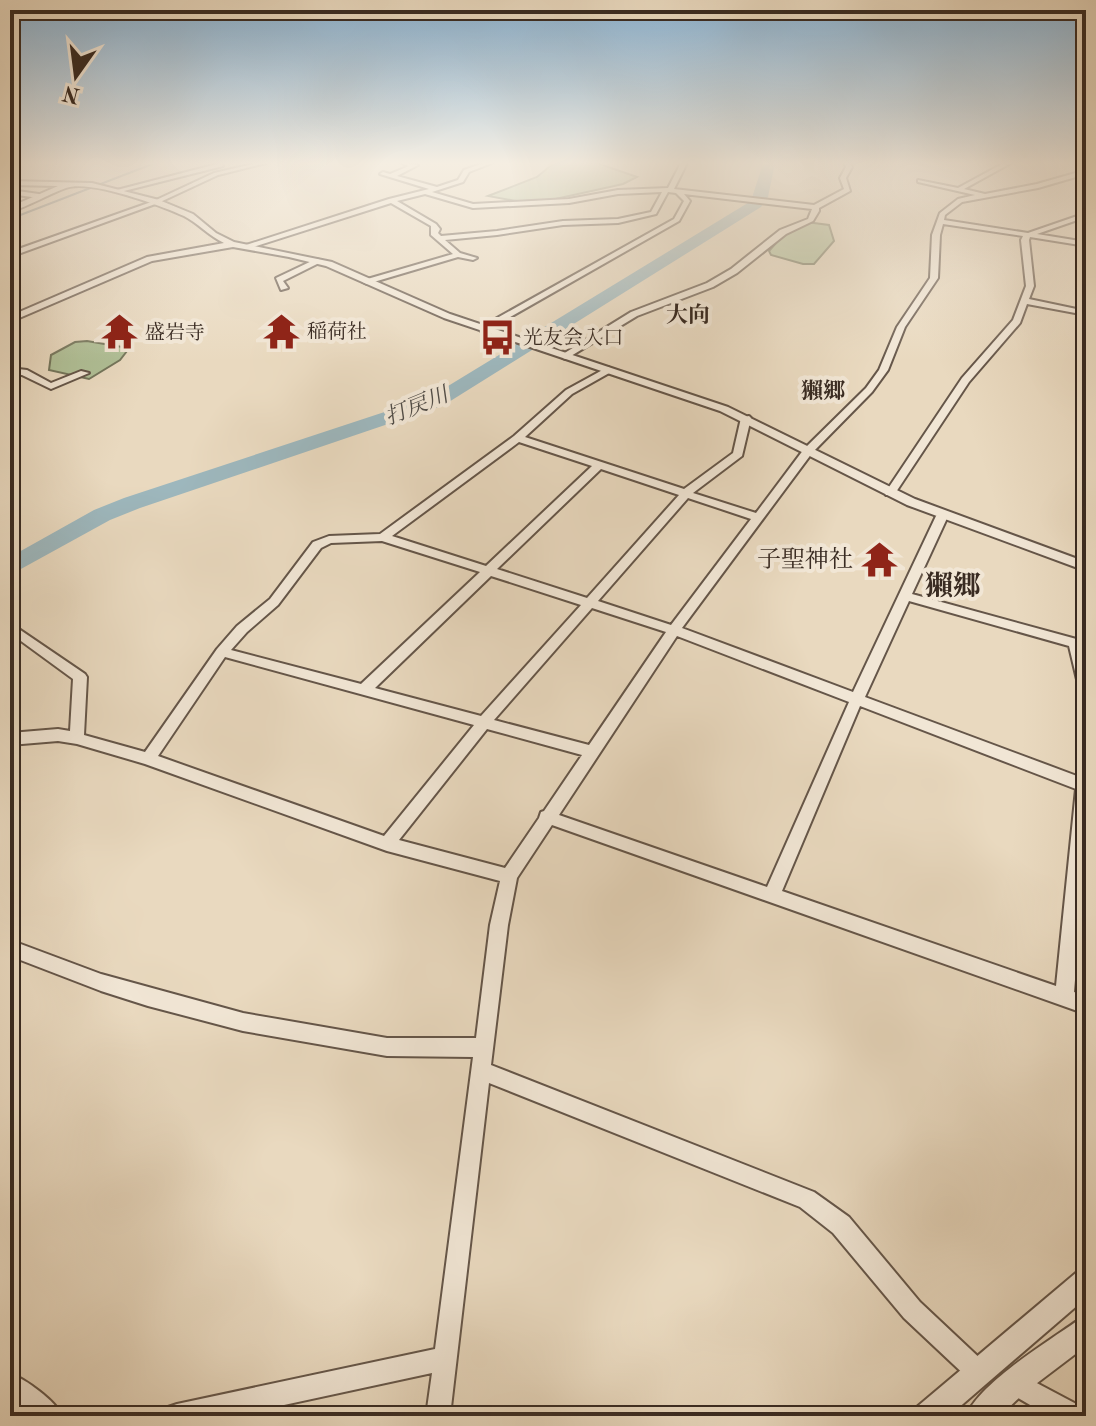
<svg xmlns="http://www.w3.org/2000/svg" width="1096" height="1426" font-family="'Old Standard TT','Noto Serif JP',serif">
<rect width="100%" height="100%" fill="#e9d9bf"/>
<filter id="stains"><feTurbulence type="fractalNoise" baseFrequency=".0025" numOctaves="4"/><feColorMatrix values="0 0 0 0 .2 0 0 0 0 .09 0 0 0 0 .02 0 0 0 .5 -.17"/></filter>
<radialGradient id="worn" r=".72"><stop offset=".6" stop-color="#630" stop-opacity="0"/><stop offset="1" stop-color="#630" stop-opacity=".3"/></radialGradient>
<!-- green -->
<g fill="#b0c097" stroke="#74765c" stroke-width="2">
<path d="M554,163H597L637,177L623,184L533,204L488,196L537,177Z"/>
<path d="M806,222L829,225L834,241L814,264H803L771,255L769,251L783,235Z"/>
<path d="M87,341L122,347L127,351L120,360L89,379L49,370L51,355L75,342Z"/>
</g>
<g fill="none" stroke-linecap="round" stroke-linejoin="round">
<!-- stream -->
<path stroke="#757f7f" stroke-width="2" d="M10,219L155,163"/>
<!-- river -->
<g fill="#9db7bd" fill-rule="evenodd">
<path d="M38,163H52L46,167Z"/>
<path d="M763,163H775L768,197L761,207L444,405L140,508L110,520L10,575V557L94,510L124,498L430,397L751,201Z"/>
</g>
<defs>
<g id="minor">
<path d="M221,163L223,166L120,192L117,190Z"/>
<path d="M257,163H266L218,175L158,203L10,257V252L154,201L214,173Z"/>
<path d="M401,163L418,165L397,176L437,187L458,180L464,170L484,163H492L469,172L463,182L432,192L473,204L569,199L618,190L668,188L681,163H687L674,189L814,205L844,189L840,178L846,167L844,163H850L852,167L846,178L850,191L819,208V211L813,221L786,234L737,273L713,287L637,316L566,359L563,358V354L631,312L707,283L731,269L780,230L808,219L812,209L684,194L690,201L679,221L484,332L481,331V327L674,219L684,201L676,193L668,192L656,214L618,223L563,225L497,235L445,240L460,253L477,258L473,260L458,257L367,284L363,282L364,280L453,254L431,235V226L391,203L247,249L240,247L389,199L429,189L380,174L383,172L390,174L409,166ZM662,192L651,212L618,219L563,221L497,231L441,236L438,233L440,229L436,224L397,201L425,194L473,208L569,203L618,194Z"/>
<path d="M1004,163H1011L964,189L985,194L1037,184L1086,170V174L1038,188L962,202L945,215L944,220L1028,233L1086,213V217L1037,234L1086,242V246L1030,237L1029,240L1034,286L1029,299L1086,311V315L1027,304L1020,323L969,382L894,495H886L885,493L962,378L1013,320L1026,286L1021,240L1023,236L943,224L940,235L938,278L905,327L888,370L872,392L812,453L682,628L853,692L936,516L942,513L948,516L912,594L1080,640L1086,661V693L1079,688L1069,646L909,601L865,697L1077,776L1081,758L1086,756V847L1074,992L1086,996V1014L552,825L517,878L508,925L491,1065L814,1192L849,1217L920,1302L986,1364L990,1372L986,1380L978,1384L970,1380L904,1318L833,1233L800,1207L489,1083L450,1416H426L432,1373L233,1416H165L168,1407L177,1404L435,1349L473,1057L387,1056L243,1031L148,1006L101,991L10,956V940L101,974L243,1013L387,1038H476L490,925L500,881L387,851L145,764L77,744L58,741L10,745V733L58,729L70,731L73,679L10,633V623L85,674L87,677L84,735L145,752L217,649L237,626L270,599L313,542L329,536L380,534L514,436L566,390L608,367L613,370L611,372L572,394L525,437L684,489L733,453L741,418L749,416L751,418L742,456L693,493L756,513L804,449L866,388L879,370L897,327L930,278L932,235L940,213L958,199L975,195L918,182V180L958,188ZM519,442L592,466L486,566L392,536ZM601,469L679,495L587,598L497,569ZM688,498L751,519L671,625L598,601ZM382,541L480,572L361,684L231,650L247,632L278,605L321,548L331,543ZM491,576L581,605L481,716L375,688ZM592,608L666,632L589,745L494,720ZM677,636L849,702L767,887L559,815ZM225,657L474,725L384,836L158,756ZM860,706L1076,789L1056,986L782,891ZM487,729L582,755L544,811L541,812L539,818L505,868L399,840Z"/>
<path d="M10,190L39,194L42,196L39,198L10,194Z"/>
<path d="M316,259L323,261L283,281L288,288L281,290L276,278Z"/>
<path d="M10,368L27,370L51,383L81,371L89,373L51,389L22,375L10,374Z"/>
<path d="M1014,1371L1082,1407L1085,1416H1049L1006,1391L1002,1383L1006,1375Z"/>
<path d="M10,1373C25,1379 56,1401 62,1416H31L10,1400Z"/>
</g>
<g id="tertiary">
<path d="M10,181L92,183L159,200L193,214L216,233L234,242L332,262L450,314L728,407L915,499L1086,562V571L907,505L720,411L444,318L326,266L289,257L233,247L152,261L10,322V316L147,257L224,243C209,236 198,223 184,216C160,205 89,179 66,188C47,195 29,206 10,212V207L58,186L10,185Z"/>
<path d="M1086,1268V1298L949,1416H914L918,1406L1077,1272Z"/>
<path d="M1086,1317V1346L1024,1393L1000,1416H966C980,1383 1047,1342 1077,1321Z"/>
</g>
</defs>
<!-- minor casing -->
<use href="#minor" stroke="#655649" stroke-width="4"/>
<!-- tertiary casing -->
<use href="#tertiary" stroke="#655649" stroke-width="4"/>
<!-- minor -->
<use href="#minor" fill="#f1e6d5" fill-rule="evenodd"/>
<!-- tertiary -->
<use href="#tertiary" fill="#f1e6d5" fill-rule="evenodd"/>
</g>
<!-- sky -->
<linearGradient id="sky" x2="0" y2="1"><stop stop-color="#8ab5d7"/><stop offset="0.45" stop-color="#f5eee2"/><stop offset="1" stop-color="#f5eee2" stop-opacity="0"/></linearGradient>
<rect width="1096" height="362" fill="url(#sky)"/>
<!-- icons -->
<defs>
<symbol id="temple-bare" viewBox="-9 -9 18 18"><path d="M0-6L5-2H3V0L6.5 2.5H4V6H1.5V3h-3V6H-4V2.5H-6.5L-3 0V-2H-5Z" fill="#8f2418" stroke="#f1e6d5" stroke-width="2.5" paint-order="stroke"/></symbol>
<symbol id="bus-bare" viewBox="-9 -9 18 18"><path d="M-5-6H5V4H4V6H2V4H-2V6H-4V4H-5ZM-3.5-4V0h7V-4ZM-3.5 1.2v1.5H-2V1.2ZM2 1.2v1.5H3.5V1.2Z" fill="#8f2418" stroke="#f1e6d5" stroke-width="2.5" paint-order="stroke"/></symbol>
</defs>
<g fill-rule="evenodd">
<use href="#temple-bare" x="256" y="306" width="51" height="51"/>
<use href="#temple-bare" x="94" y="306" width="51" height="51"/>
<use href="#bus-bare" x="472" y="312" width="51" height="51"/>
<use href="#temple-bare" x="854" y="534" width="51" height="51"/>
</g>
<g text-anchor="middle" stroke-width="8" stroke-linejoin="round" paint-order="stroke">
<!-- far-poi labels -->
<g font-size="20" fill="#392b22" stroke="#f1e6d5" text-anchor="start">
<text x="307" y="338">稲荷社</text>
<text x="145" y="339">盛岩寺</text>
<text x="523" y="344">光友会入口</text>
</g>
<!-- far-neighbourhood labels -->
<g font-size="22" font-weight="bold" fill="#392b22" stroke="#f1e6d5">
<text x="688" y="322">大向</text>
<text x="823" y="398">獺郷</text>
</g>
<!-- far-water labels -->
<g font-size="22" font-style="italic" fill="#524e49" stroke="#f1e6d5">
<text transform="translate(416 405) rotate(-22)" y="8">打戻川</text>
</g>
<!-- poi labels -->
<g font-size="24" fill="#392b22" stroke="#f1e6d5" text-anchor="end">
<text x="853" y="567">子聖神社</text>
</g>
<!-- quarter labels -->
<g font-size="28" font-weight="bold" fill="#392b22" stroke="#f1e6d5">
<text x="953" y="595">獺郷</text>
</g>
</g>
<!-- margin -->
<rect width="1096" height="1426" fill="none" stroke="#e9d9bf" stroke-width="40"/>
<rect x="12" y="12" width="1072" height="1402" fill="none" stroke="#392b22" stroke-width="4"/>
<rect x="20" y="20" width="1056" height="1386" fill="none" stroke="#392b22" stroke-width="2"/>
<!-- north arrow -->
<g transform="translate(76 76) rotate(194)" stroke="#f1e6d5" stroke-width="6" paint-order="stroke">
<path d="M0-6L14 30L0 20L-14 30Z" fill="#392b22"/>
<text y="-12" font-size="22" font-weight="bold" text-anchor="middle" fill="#392b22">N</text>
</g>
<rect width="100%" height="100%" filter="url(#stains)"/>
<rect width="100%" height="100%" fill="url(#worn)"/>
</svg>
